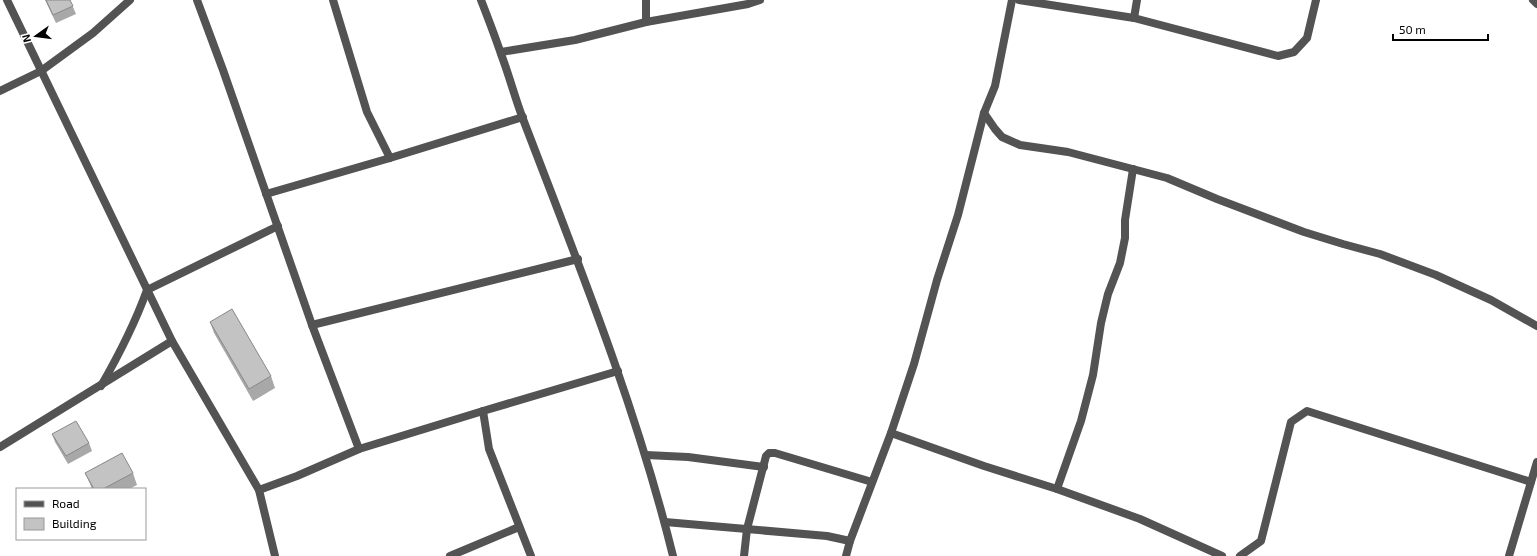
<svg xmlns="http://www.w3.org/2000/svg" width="1537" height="556" font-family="'Exo 2',sans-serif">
<rect width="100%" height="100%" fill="#fff"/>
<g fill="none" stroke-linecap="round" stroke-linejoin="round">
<!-- street -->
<g stroke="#535353" stroke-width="8">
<path d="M7,0L172,341L259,490L275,556"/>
<path d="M197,0L223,70L312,325L359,449"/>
<path d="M333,0L367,112L390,158"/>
<path d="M481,0C488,18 495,36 501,54C509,75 515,98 523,119C578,263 636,406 673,556"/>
<path d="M646,0V22"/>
<path d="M1019,0L1134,18L1278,56L1294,52L1307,38L1316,0"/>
<path d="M1533,0L1537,4"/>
<path d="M1134,18L1137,0"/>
<path d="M501,52L575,40L646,22L748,4L760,0"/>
<path d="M0,91L41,71L93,33L130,0"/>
<path d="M984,113L995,129L1002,137L1020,145L1068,152L1167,178L1217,199L1304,232L1343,244L1380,254L1436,275L1491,300L1537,326"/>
<path d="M266,194L390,158L523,117"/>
<path d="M312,325L578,259"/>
<path d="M101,386C120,353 134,326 147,290L278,226"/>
<path d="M483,411L489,449L531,556"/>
<path d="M891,433L984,466L1057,489L1140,519L1222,556"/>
<path d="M0,447L172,341"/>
<path d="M646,455L688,457L764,467"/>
<path d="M1057,489L1081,421L1093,375L1101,323L1108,294L1120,263L1125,238V220L1133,169"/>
<path d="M259,490L297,476L359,449L483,411L618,371"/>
<path d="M665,522L827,536L850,541"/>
<path d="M450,556L519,527"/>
<path d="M744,556L747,529L766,456L769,453H775L872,482"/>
<path d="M846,556L850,541L891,433L914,364L937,280L958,215L984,113L995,86L1012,0"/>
<path d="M1240,556L1261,541L1291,422L1307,411L1531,482"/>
<path d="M1509,556L1537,462"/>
</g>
</g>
<!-- wall -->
<g fill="#a8a8a8">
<path d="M45,0H70L76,14L56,23Z"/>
<path d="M210,322L271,376L275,388L253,401L214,333Z"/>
<path d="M52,434L89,443L92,451L68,464L55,442Z"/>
<path d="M85,473H133L137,485L129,489H92L90,484Z"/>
</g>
<!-- building -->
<g fill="#c3c3c3" stroke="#888">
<path d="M46,0H70L73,6L53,15Z"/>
<path d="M232,309L271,376L249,389L210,322Z"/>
<path d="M76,421L89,443L66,456L52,434Z"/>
<path d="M122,453L133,473L103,489H94L85,473Z"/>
</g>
<!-- legend -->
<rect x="16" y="488" width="130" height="52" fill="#ffffff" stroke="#999999"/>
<rect x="24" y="501" width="20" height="6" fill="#535353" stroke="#999999"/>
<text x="52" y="508" font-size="12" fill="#000000">Road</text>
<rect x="24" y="518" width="20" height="12" fill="#c3c3c3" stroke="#999999"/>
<text x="52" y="528" font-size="12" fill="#000000">Building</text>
<!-- north arrow -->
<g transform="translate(36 36) rotate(256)" stroke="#ffffff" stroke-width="3" paint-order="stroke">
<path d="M0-3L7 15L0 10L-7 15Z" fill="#000000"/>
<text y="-6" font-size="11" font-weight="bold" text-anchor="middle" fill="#000000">N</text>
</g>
<!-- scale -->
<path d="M1393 34v6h95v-6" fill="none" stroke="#000000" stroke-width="2"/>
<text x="1399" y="34" font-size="12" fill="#000000" stroke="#ffffff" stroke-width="3" paint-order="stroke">50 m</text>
</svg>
